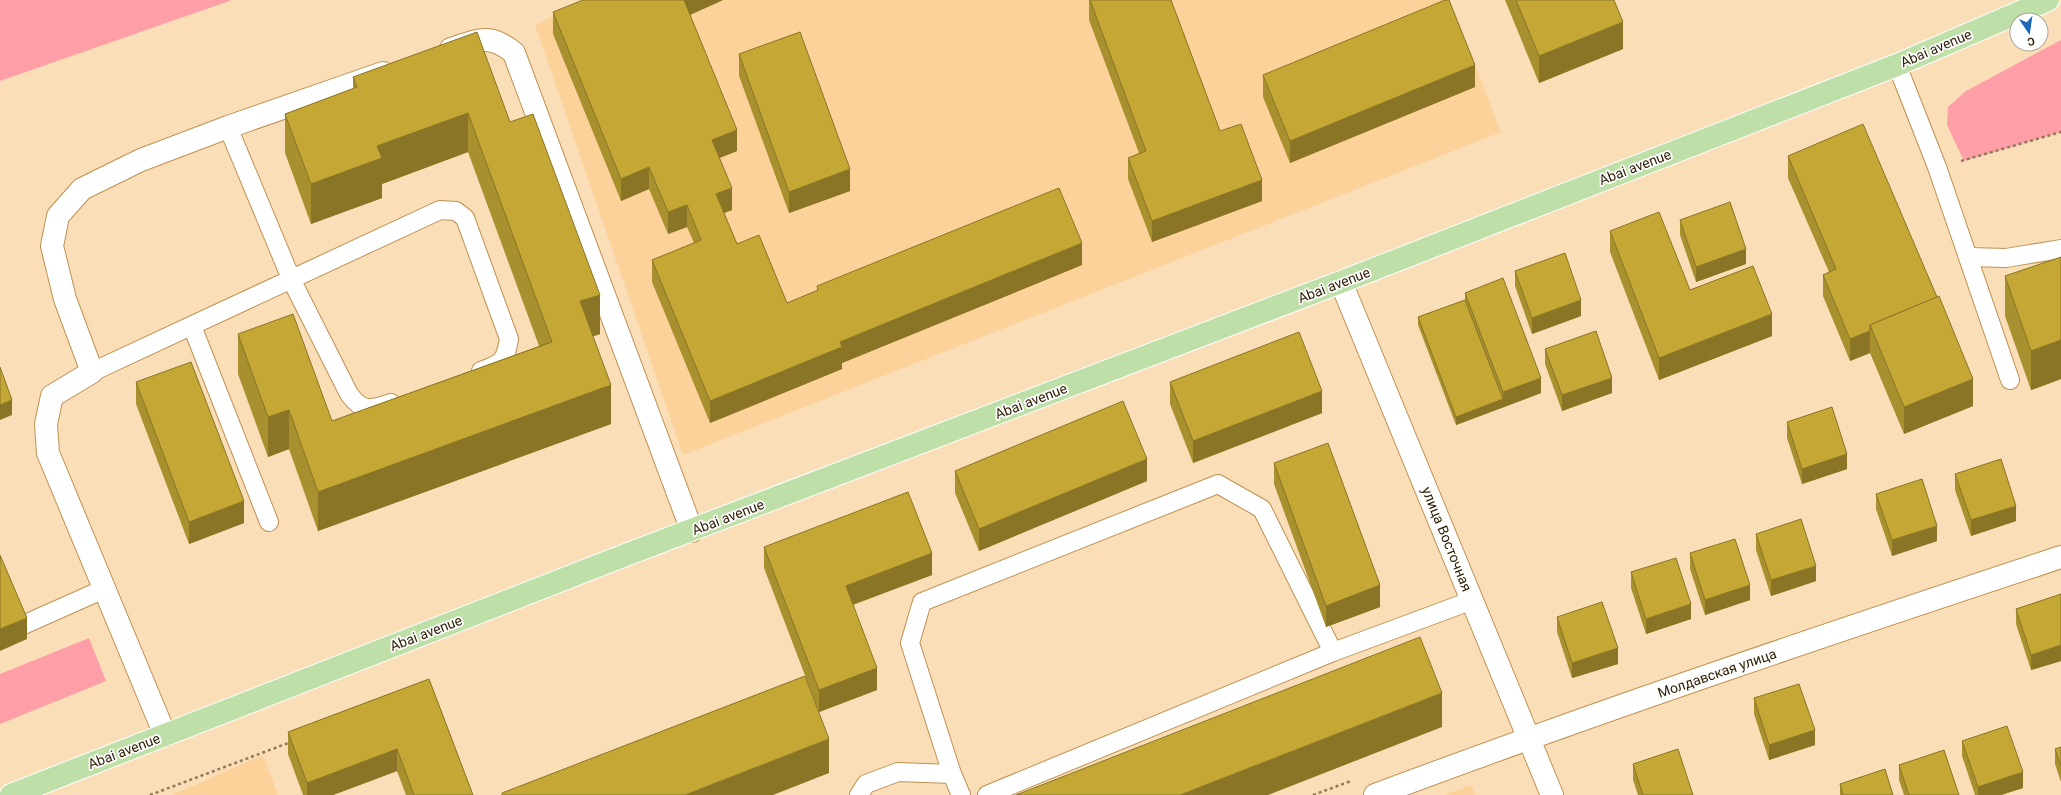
<svg xmlns="http://www.w3.org/2000/svg" width="2061" height="795" font-family="Roboto,sans-serif">
<rect width="100%" height="100%" fill="#fadeb8"/>
<!-- built -->
<g fill="#fcd29a">
<path d="M587,0H1450L1501,132L683,455L535,25Z"/>
<path d="M263,755L278,795H172Z"/>
<path d="M1471,785L1475,795H1444Z"/>
</g>
<!-- green -->
<g fill="#fe9fa8">
<path d="M0,0H232L0,81Z"/>
<path d="M2061,40V132L1964,161L1947,125L1948,107L1966,91Z"/>
<path d="M89,638L106,681L0,724V674Z"/>
</g>
<g fill="none" stroke-linecap="round" stroke-linejoin="round">
<defs>
<g id="lane">
<path d="M1897,65L1937,167L2010,380"/>
<path d="M228,127L292,281L349,394C362,412 370,410 391,403"/>
<path d="M1969,257L2006,258L2061,249"/>
<path d="M192,326L269,522"/>
<path d="M92,372L440,210L456,211L465,218L509,339C505,362 502,363 481,371"/>
<path d="M21,626L104,589"/>
<path d="M859,795L866,784L898,772L952,774"/>
<path d="M961,795L952,774L910,643L922,602L1218,484L1262,509L1333,652"/>
<path d="M987,795L1333,652L1473,600"/>
</g>
<g id="street">
<path d="M451,49C478,40 490,33 514,53L692,531"/>
<path d="M1341,282L1552,795"/>
<path d="M165,735L48,453L46,424L52,396L92,372L65,299L52,246L58,216L82,189L141,160L228,127L383,73"/>
<path d="M1375,795C1602,710 1831,633 2061,557"/>
</g>
<path id="primary" d="M11,795L623,556L1341,282L1897,65L2048,0"/>
</defs>
<!-- lane casing -->
<use href="#lane" stroke="#be9152" stroke-width="20"/>
<!-- street casing -->
<use href="#street" stroke="#be9152" stroke-width="24"/>
<!-- primary casing -->
<use href="#primary" stroke="#fff" stroke-width="24"/>
<!-- path -->
<g stroke="#90795a" stroke-width="2.5" stroke-dasharray="3 3" stroke-linecap="butt">
<path d="M1961,161L2061,132"/>
<path d="M150,795L291,742"/>
<path d="M1313,795L1351,781"/>
</g>
<!-- lane -->
<use href="#lane" stroke="#fff" stroke-width="18"/>
<!-- street -->
<use href="#street" stroke="#fff" stroke-width="22"/>
<!-- primary -->
<use href="#primary" stroke="#bee0a8" stroke-width="22"/>
</g>
<!-- wall -->
<g fill="#a9902e">
<path d="M723,0L690,15L737,151L719,158L732,210L724,213L737,244L787,303L817,291V286L1082,265L842,363V369L710,423L652,282V260L694,243L687,227L668,234L649,189L621,201L553,34V12Z"/>
<path d="M1089,0H1171L1220,131L1262,201L1152,242L1128,179V158L1139,153L1089,20Z"/>
<path d="M1505,0H1614L1623,49L1539,83Z"/>
<path d="M739,54L850,191L789,213L739,76Z"/>
<path d="M1263,75L1475,87L1290,163L1263,97Z"/>
<path d="M353,77L510,122L600,334L593,336L611,424L318,531L289,449L268,457L238,374V334L332,421L539,346L468,152L382,184V198L311,224L285,153V114L353,89Z"/>
<path d="M1788,156L1973,406L1904,434L1870,353L1850,361L1823,296V275L1829,272L1788,178Z"/>
<path d="M1680,220L1746,264L1696,282L1680,235Z"/>
<path d="M1610,231L1690,290L1772,336L1659,380L1610,252Z"/>
<path d="M2061,257V379L2031,390L2005,316V276Z"/>
<path d="M1515,271L1581,316L1532,334L1515,286Z"/>
<path d="M1465,293L1541,393L1456,425L1418,325V317L1465,300Z"/>
<path d="M1545,349L1612,393L1562,411L1545,364Z"/>
<path d="M136,382L244,523L189,544L136,404Z"/>
<path d="M1170,382L1322,413L1193,463L1170,404Z"/>
<path d="M1787,422L1847,469L1802,484L1787,438Z"/>
<path d="M1274,463L1380,607L1326,627L1274,484Z"/>
<path d="M955,471L1147,481L979,551L955,493Z"/>
<path d="M1955,474L2016,521L1971,536L1955,490Z"/>
<path d="M1876,494L1937,541L1892,556L1876,509Z"/>
<path d="M1756,534L1816,581L1771,596L1756,550Z"/>
<path d="M764,547L932,575L853,605L877,690L819,712L764,568Z"/>
<path d="M1690,553L1750,600L1705,615L1690,569Z"/>
<path d="M1631,572L1691,619L1646,634L1631,588Z"/>
<path d="M2061,595V661L2031,670L2016,624V609Z"/>
<path d="M1557,617L1618,664L1572,678L1557,632Z"/>
<path d="M429,679L473,795H406L397,771L333,795H303L288,754V732Z"/>
<path d="M1754,698L1815,745L1769,760L1754,714Z"/>
<path d="M1962,741L2023,788L2001,795H1975L1962,756Z"/>
<path d="M2061,747V782L2055,764V749Z"/>
<path d="M1633,764L1693,795H1638L1633,780Z"/>
<path d="M1899,765L1959,795H1904L1899,780Z"/>
<path d="M1840,784L1893,795H1840Z"/>
</g>
<!-- shaded-wall -->
<g fill="#897525">
<path d="M683,0H723L683,18Z"/>
<path d="M1623,22V49L1539,83V56Z"/>
<path d="M1475,65V87L1290,163V141Z"/>
<path d="M468,113V152L382,184V198L311,224V184L377,146Z"/>
<path d="M737,130V151L712,161V140Z"/>
<path d="M649,167V189L621,201V179Z"/>
<path d="M850,169V191L789,213V192Z"/>
<path d="M1262,180V201L1152,242V221Z"/>
<path d="M732,188V210L716,216V194Z"/>
<path d="M687,205V227L668,234V212Z"/>
<path d="M1082,243V265L842,363V369L710,423V401L840,342Z"/>
<path d="M1746,249V264L1696,282V267Z"/>
<path d="M600,295V334L580,341V301Z"/>
<path d="M1581,300V316L1532,334V318Z"/>
<path d="M1772,314V336L1659,380V358Z"/>
<path d="M1870,331V353L1850,361V339Z"/>
<path d="M2061,340V379L2031,390V351Z"/>
<path d="M1541,378V393L1456,425V417L1503,399V392Z"/>
<path d="M1612,378V393L1562,411V395Z"/>
<path d="M1973,379V406L1904,434V407Z"/>
<path d="M611,385V424L318,531V492Z"/>
<path d="M1322,391V413L1193,463V441Z"/>
<path d="M12,400V415L0,420V405Z"/>
<path d="M289,410V449L268,457V417Z"/>
<path d="M1847,454V469L1802,484V469Z"/>
<path d="M1147,459V481L979,551V529Z"/>
<path d="M244,501V523L189,544V522Z"/>
<path d="M2016,506V521L1971,536V520Z"/>
<path d="M1937,526V541L1892,556V540Z"/>
<path d="M932,553V575L846,607V586Z"/>
<path d="M1816,566V581L1771,596V580Z"/>
<path d="M1380,585V607L1326,627V606Z"/>
<path d="M1750,585V600L1705,615V600Z"/>
<path d="M1691,604V619L1646,634V619Z"/>
<path d="M27,618V639L0,651V629Z"/>
<path d="M2061,645V661L2031,670V655Z"/>
<path d="M1618,648V664L1572,678V663Z"/>
<path d="M877,668V690L819,712V690Z"/>
<path d="M1442,693V727L1268,795H1180Z"/>
<path d="M1815,730V745L1769,760V745Z"/>
<path d="M829,739V773L773,795H685Z"/>
<path d="M397,749V771L333,795H307V783Z"/>
<path d="M2023,772V788L2001,795H1978V787Z"/>
</g>
<!-- building -->
<g fill="#c4a735" stroke="#897525">
<path d="M583,0H684L737,130L712,140L732,188L716,194L737,244L759,235L787,303L818,290L817,286L1059,188L1082,243L840,342L842,347L710,401L652,260L701,240L687,205L668,212L649,167L621,179L553,12Z"/>
<path d="M1090,0H1171L1220,131L1241,124L1262,180L1152,221L1128,158L1146,151Z"/>
<path d="M1445,0H1449L1475,65L1290,141L1263,75Z"/>
<path d="M1516,0H1614L1623,22L1539,56Z"/>
<path d="M477,32L510,122L533,114L600,295L580,301L611,385L318,492L289,410L268,417L238,334L293,314L332,421L552,342L468,113L377,146L382,158L311,184L285,114L357,87L353,77Z"/>
<path d="M800,32L850,169L789,192L739,54Z"/>
<path d="M1863,124L1937,297L1870,325V331L1850,339L1823,275L1836,269L1788,156Z"/>
<path d="M1730,202L1746,249L1696,267L1680,220Z"/>
<path d="M1659,212L1690,290L1753,266L1772,314L1659,358L1610,231Z"/>
<path d="M1565,253L1581,300L1532,318L1515,271Z"/>
<path d="M2061,257V340L2031,351L2005,276Z"/>
<path d="M1503,278L1541,378L1503,392L1465,293Z"/>
<path d="M1939,296L1973,379L1904,407L1870,325Z"/>
<path d="M1465,300L1503,399L1456,417L1418,317Z"/>
<path d="M1596,331L1612,378L1562,395L1545,349Z"/>
<path d="M1299,332L1322,391L1193,441L1170,382Z"/>
<path d="M191,362L244,501L189,522L136,382Z"/>
<path d="M0,367L12,400L0,405Z"/>
<path d="M1123,401L1147,459L979,529L955,471Z"/>
<path d="M1832,407L1847,454L1802,469L1787,422Z"/>
<path d="M1328,443L1380,585L1326,606L1274,463Z"/>
<path d="M2001,459L2016,506L1971,520L1955,474Z"/>
<path d="M1922,479L1937,526L1892,540L1876,494Z"/>
<path d="M908,492L932,553L846,586L877,668L819,690L764,547Z"/>
<path d="M1801,519L1816,566L1771,580L1756,534Z"/>
<path d="M1735,539L1750,585L1705,600L1690,553Z"/>
<path d="M0,555L27,618L0,629Z"/>
<path d="M1676,558L1691,604L1646,619L1631,572Z"/>
<path d="M2061,594V645L2031,655L2016,609Z"/>
<path d="M1602,602L1618,648L1572,663L1557,617Z"/>
<path d="M1420,637L1442,693L1180,795H1016Z"/>
<path d="M805,676L829,739L685,795H502V793Z"/>
<path d="M429,679L473,795H414L397,749L307,783L288,732Z"/>
<path d="M1799,684L1815,730L1769,745L1754,698Z"/>
<path d="M2007,726L2023,772L1978,787L1962,741Z"/>
<path d="M2061,747V766L2055,749Z"/>
<path d="M1678,749L1693,795H1643L1633,764Z"/>
<path d="M1944,750L1959,795H1909L1899,765Z"/>
<path d="M1885,769L1893,795H1843L1840,784Z"/>
</g>
<g text-anchor="middle" stroke-width="3.5" stroke-linejoin="round" paint-order="stroke">
<!-- street labels -->
<g font-size="14" fill="#2e1d03" stroke="#fff">
<text transform="translate(1936 48) rotate(-23)" y="5">Abai avenue</text>
<text transform="translate(1635 167) rotate(-21)" y="5">Abai avenue</text>
<text transform="translate(1334 285) rotate(-21)" y="5">Abai avenue</text>
<text transform="translate(1031 401) rotate(-21)" y="5">Abai avenue</text>
<text transform="translate(728 517) rotate(-21)" y="5">Abai avenue</text>
<text transform="translate(1447 539) rotate(68)" y="5">улица Восточная</text>
<text transform="translate(426 633) rotate(-21)" y="5">Abai avenue</text>
<text transform="translate(1717 673) rotate(-19)" y="5">Молдавская улица</text>
<text transform="translate(124 751) rotate(-21)" y="5">Abai avenue</text>
</g>
</g>
<!-- north arrow -->
<g transform="translate(2029 32) rotate(167)"><circle r="19" fill="#ffffff" stroke="#aba59a"/>
<path d="M0-3L7 15L0 10L-7 15Z" fill="#1f67b7"/>
<text y="-6" font-size="11" font-weight="bold" text-anchor="middle" fill="#2e1d03">С</text>
</g>
</svg>
